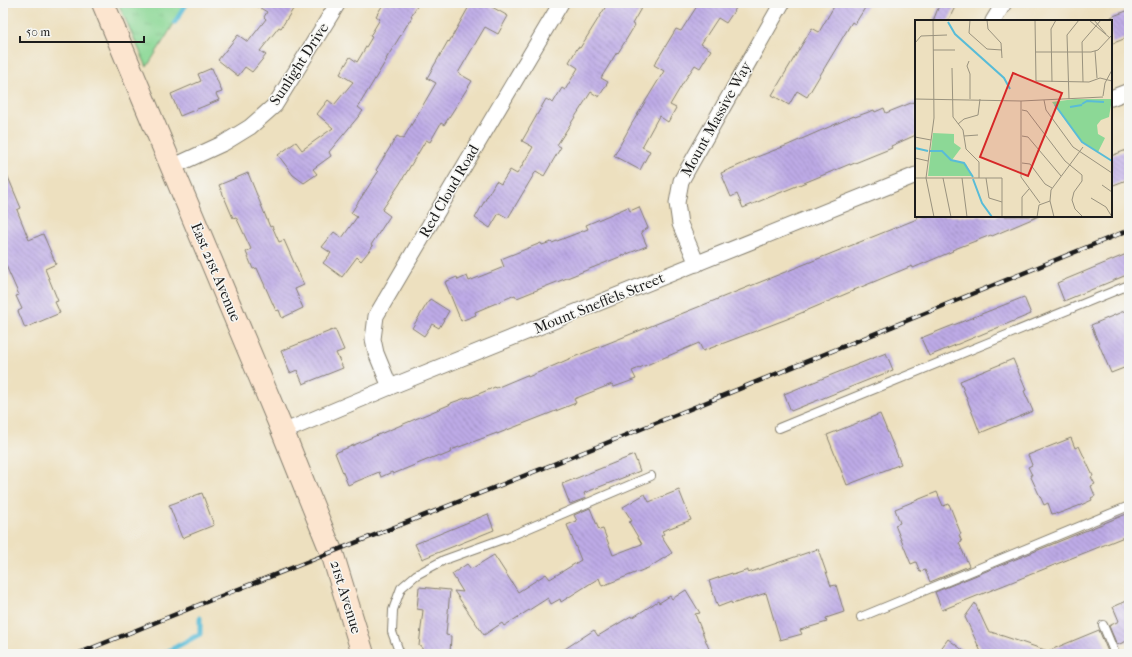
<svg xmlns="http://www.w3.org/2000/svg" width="1132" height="657" font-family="'IM FELL French Canon',serif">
<defs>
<pattern id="park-tufts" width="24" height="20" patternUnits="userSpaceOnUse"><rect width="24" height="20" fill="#8cd896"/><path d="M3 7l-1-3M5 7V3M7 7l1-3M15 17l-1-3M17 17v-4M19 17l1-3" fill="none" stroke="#78b981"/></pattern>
<pattern id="building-back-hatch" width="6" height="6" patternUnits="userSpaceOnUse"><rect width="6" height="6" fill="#bdaae6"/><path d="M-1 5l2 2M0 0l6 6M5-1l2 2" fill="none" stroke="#998aba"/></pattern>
</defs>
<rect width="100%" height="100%" fill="#f6f6f2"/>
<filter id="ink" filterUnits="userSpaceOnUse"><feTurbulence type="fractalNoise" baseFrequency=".025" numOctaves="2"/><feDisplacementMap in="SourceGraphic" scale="8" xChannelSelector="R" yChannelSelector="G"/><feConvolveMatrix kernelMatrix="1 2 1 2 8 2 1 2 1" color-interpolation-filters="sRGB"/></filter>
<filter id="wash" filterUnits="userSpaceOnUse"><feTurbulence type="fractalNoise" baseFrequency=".012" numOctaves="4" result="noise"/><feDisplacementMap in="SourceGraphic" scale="16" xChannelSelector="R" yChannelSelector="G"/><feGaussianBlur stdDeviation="0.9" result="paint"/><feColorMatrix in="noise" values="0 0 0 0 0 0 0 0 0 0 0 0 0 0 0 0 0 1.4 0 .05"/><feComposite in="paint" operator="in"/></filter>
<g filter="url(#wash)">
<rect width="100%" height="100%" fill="#ede0bf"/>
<!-- park -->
<path fill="url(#park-tufts)" stroke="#547a59" d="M118,3H187L147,67Z"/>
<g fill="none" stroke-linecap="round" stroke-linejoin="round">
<!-- stream -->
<g stroke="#59bcd7" stroke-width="5">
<path d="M175,22L187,3"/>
<path d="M163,654L200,634V618"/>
</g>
</g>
<g id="blocks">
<!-- building -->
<g fill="url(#building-back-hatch)">
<path d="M252,3H297L281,28L279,27L260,51L266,55L252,72L245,67L238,76L218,60L238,35L248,42L266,19L264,17L267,12Z"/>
<path d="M384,3H419L411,16L412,17L386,59H387L358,107L363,111L329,152L331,156L313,169L317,174L304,183L293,175L278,155L296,142L302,150L333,128L317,114L328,100L334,105L353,82L340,74L350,57L357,62L372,37L370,36L380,19L376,16Z"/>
<path d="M471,3H485L508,16L498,34L485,27L458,73L472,81L444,125L441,123L430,142L426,140L399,185L382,210L390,216L371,245L373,246L361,261L357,257L342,277L323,263L331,253L322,247L334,232L342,238L357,217L351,213L378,172L376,170L397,136L403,139L436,83L427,78L448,41L449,42Z"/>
<path d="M608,3H644L632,24L635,25L618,53L617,52L601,78L608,82L599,97L591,92L557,145L561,147L544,176L536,171L508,218L499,213L490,228L475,218L496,181L501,184L510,170L517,174L533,147L522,141L546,99L553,103L562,88L565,90L578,68L569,62L578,47L580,48Z"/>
<path d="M699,3H727L736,8L726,23L718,18L701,44L711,50L700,68L695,65L683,83L670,105L676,108L668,122L659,116L642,147L650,151L640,170L614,156L631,125L664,71L654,65L676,29L681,31Z"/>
<path d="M836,3H868L855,24L852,22L807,97L797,91L789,105L772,95L812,28L819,32Z"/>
<path d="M940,3H957L948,21H933Z"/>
<path d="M1129,10V37L1111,44V17Z"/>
<path d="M212,68L222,92L216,94L219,100L180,116L171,94L201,81L198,74Z"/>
<path d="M916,101V135L891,146L892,148L850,165V164L743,208L737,194L731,197L721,173L749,161V160L788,145L854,116L855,117L874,110L875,112L884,108L886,113Z"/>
<path d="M1129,149V179L1111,186V156Z"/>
<path d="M3,165L21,208L17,210L29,240L43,234L56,264L45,269L58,301L55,302L60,313L25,328L18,311L22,309L16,296L19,295L3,259Z"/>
<path d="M248,173L270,227L272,226L279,242L284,240L304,285L295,289L303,308L282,318L279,310L276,311L257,268L253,269L246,252L251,249L236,217L233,218L219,185Z"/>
<path d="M628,207L630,211L639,207L648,228L641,232L647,246L517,298L515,295L475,312L476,315L461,321L445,282L457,277L458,280L467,276L469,281L504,267L501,259L541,243L542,245L551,242L552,243L588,229L586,225Z"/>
<path d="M916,216H1039L992,236L991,235L952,250L953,251L913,268L912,266L854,290H855L787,319L703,351L699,343L632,371L636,379L614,387L612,384L574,399L576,403L497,434V433L451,450L452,452L440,457L439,455L393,474L392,472L381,477L379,472L348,485L335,453L451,404V403L468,397L469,398L495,387L496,388L527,375L528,377L569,359L917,219Z"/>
<path d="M1129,253V274L1064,301L1057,283Z"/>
<path d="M1024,297L1031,314L929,356L921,338Z"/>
<path d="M430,299L449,311L439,328L432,324L424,336L412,328Z"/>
<path d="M1129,309V366L1111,373L1091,325Z"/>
<path d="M335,329L344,350L336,353L343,368L303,384L297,370L290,373L281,351Z"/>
<path d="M886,353L893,370L791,411L784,394Z"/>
<path d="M1013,359L1026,390L1024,391L1033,411L980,433L960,381Z"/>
<path d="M880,414L901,464L847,485L827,435Z"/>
<path d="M1071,438L1075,448L1079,446L1093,476L1091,477L1095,484L1091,486L1095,496L1091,498L1092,500L1081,505L1057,514L1056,513L1052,514L1048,503L1044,505L1030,475H1032L1028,467L1032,465L1028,455Z"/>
<path d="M634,455L640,471L584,493L586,498L570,504L562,484Z"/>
<path d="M679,490L691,520L662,531L664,534L661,536L672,553L648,568L602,586L599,578L561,602L560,599L551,604L548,598L504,626L502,623L484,635L454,591L463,592L452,574L467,564L471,569L494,555L518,592L546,574L550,579L581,560L567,525L577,521L574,515L590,508L599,530L603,529L613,555L642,544L629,522L632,521L623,507L645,494L649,502Z"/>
<path d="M937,492L943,506L949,504L961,534L959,535L962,542L959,543L969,566L930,582L925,570L920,572L916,562L911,564L895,525L900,523L895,509Z"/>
<path d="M202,493L214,525L182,538L169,505Z"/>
<path d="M1129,513V535L942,610L935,592Z"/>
<path d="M488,514L494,530L422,559L415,544Z"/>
<path d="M818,549L831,586L836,585L844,612L826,618L827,622L800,630L802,634L780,640L766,593L732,604L731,602L718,607L709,581L732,573L733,575L748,570V573Z"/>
<path d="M419,587L450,590L446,635L451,636L450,654H422V647L419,646L423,610L417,609Z"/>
<path d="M686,590L700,613L695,614L711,654H557L594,630L598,636L631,616L632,618L658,601L659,603L670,596L672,599Z"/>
<path d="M1129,600V644L1127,641L1117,645L1109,626L1119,621L1113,607Z"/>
<path d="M975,603L988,631L1048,651L1099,630L1109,654H982L965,617Z"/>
<path d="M948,639L968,654H937Z"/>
</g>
</g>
</g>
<g filter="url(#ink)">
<use href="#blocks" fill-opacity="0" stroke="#847e6e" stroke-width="1"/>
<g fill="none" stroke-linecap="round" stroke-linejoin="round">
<defs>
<g id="lane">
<path d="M779,428L1129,285"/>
<path d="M861,617L1129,506"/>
<path d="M1103,625L1115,654"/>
<path d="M400,654L392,632L393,610L401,588L416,575L444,560L508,537L651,476"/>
</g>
<g id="street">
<path d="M993,21L1004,3"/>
<path d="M1111,98L1129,91"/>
<path d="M172,167L224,143L250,127L275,105L338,3"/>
<path d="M697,264L680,224L677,203L681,181L782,3"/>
<path d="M390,387L376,353L373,339L376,316L456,180L561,3"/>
<path d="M283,432L390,387L916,175"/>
</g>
<path id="secondary" d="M103,3L283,432L333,556L363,654"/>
</defs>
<!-- lane casing -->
<use href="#lane" stroke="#847e6e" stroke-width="10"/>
<!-- street casing -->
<use href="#street" stroke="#847e6e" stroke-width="17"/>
<!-- secondary casing -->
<use href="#secondary" stroke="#847e6e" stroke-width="24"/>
<!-- lane -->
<use href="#lane" stroke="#fff" stroke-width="8"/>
<!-- street -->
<use href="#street" stroke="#fff" stroke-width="15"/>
<!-- secondary -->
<use href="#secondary" stroke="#fce5cf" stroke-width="22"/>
<defs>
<path id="rail" d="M77,654L196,606L604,444L1129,230"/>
</defs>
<!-- rail casing -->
<use href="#rail" stroke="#1c1c1c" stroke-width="4.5"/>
<!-- rail -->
<use href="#rail" stroke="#f6f6f2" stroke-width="3" stroke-dasharray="9" stroke-linecap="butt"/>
</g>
</g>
<g text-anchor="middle" stroke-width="3" stroke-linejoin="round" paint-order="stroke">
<!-- street labels -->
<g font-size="15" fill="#1c1c1c" stroke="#f6f6f2">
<text transform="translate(299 64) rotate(-57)" y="5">Sunlight Drive</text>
<text transform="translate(716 119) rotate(-61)" y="5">Mount Massive Way</text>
<text transform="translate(449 191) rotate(-60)" y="5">Red Cloud Road</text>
<text transform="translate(216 272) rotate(67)" y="5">East 21st Avenue</text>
<text transform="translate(599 303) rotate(-22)" y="5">Mount Sneffels Street</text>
<text transform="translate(346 597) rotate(73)" y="5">21st Avenue</text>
</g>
</g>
<!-- overview -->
<g transform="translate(915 20)">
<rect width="197" height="197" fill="#ede0bf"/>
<path d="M160,79H197L194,97L186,100L182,105L183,114L190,118L183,132L167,122L137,82ZM18,113L39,114V123L46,128L37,140L51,144L57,156H13Z" fill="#8cd896"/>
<path fill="none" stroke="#59bcd7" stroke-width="2" d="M33,2L40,14L89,58L95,69M167,84L172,81L189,82M140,85L167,122L197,141M155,87L167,85M0,128L13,131M15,131H27L36,140L49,143L58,157M58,159L67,183L77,197"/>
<path fill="none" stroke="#99927e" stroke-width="1" d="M18,0L19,98L11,158L19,197M55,0L54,13L72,29L87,30M72,0L73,9L86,23L87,38M120,0L121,61L174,62L185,58L197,61M174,0L195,18M179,0L191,14M0,23L6,16L32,15M18,30H40M180,31L182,58M120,32H176L183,30L197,15M0,33V47M54,41L52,46L55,54V79M37,48L38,97L48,110L51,129L64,142V158M137,62L136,9L141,0M168,62L167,22L186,0M188,76L190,63L197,50M0,79L106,81L188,77M154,79L152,15L164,0M129,80L131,90L158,127L197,153M106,81V157L125,183M107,90L112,91L150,141L167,155V161L159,172L157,180L160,189L168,197M43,104L49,99L63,95L65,79M49,116L63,115M107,116L113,117L146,156M0,117L16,120M0,138L13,141M107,143L115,144L130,164L137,168M0,158H87V197M28,158L36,197M47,158L52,197M71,158L74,178L87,182M187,165L197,172M176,178L191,187L197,197M107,197V177L114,169M122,197L124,185L135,181M139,197L135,181L136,170L168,127"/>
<path fill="#d62828" fill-opacity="0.15" stroke="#d62828" stroke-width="2" d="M98,53L147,73L113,156L65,137Z"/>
<rect width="197" height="197" fill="none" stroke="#1c1c1c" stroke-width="2"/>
</g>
<!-- margin -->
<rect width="1132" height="657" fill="none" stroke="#f6f6f2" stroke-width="16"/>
<!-- scale -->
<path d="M20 36v6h124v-6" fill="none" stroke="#1c1c1c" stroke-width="2"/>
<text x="26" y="36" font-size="12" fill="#1c1c1c" stroke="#f6f6f2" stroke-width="3" paint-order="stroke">50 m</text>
</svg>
